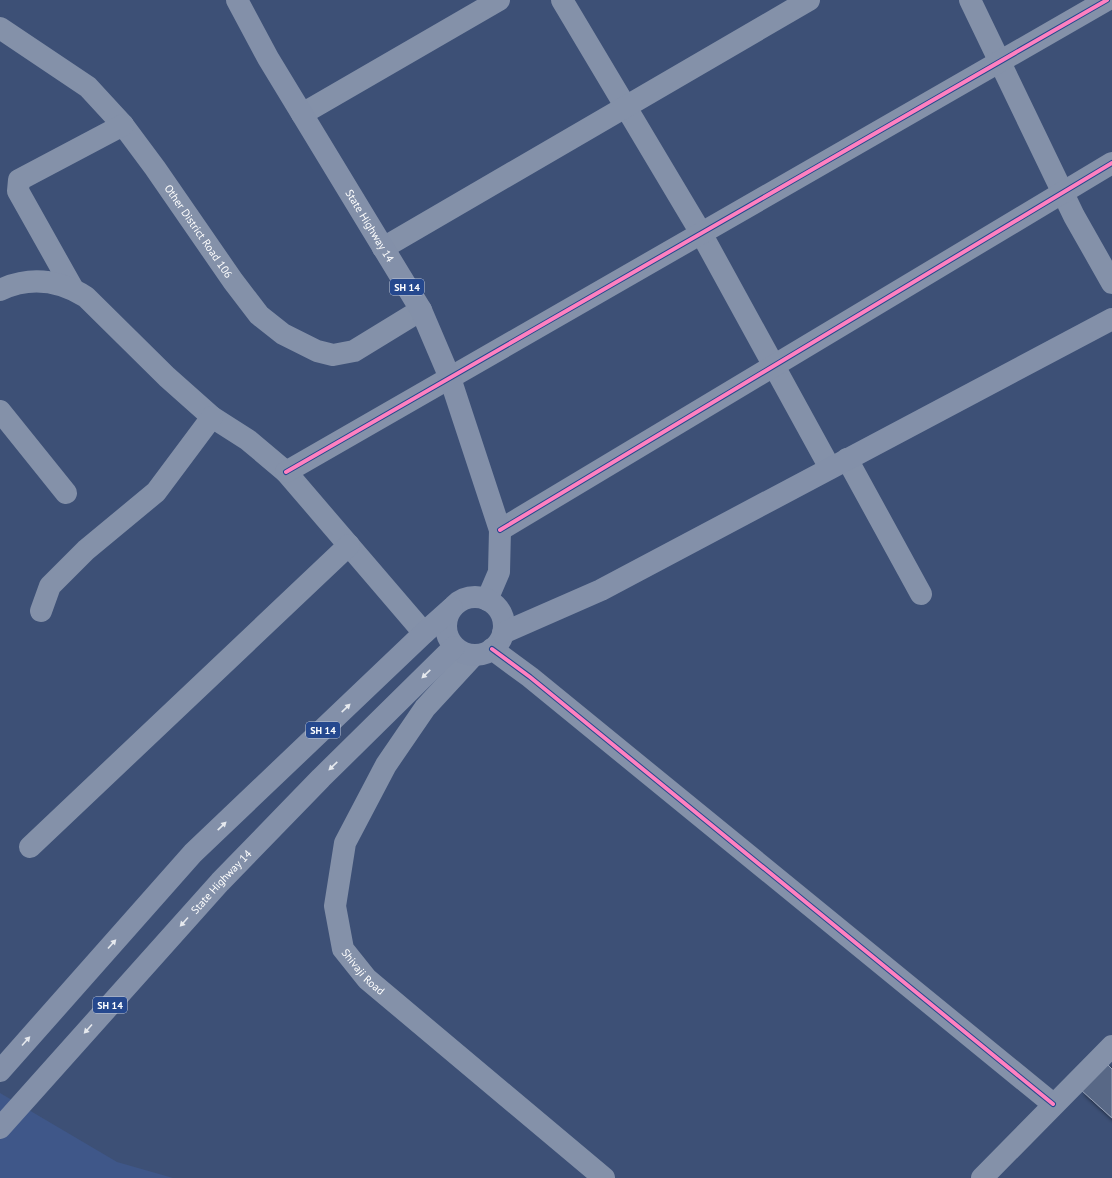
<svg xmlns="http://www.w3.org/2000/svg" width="1112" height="1178" font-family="'PT Sans',sans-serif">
<defs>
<filter id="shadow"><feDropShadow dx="3.5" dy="3.5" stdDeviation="2" flood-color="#0009"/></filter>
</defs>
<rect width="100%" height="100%" fill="#3d5076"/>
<!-- water -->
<path fill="#3f5789" d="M0,1093L117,1162L173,1178H0Z"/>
<!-- building -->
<path fill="#586886" stroke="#98a3b8" filter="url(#shadow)" d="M1106,1063L1112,1069V1118L1081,1090Z"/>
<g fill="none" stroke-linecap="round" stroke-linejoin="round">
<!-- minor -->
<g stroke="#8491a9" stroke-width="22">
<path d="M562,0L701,233L830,468"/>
<path d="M970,0L1074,216L1112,283"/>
<path id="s1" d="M0,28L88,87L123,125L155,168L233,281L259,315L283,334L317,351L333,355L354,351L421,310"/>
<path d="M302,114L499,0"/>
<path d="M383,248L809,0"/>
<path d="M73,289L18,191L19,180L123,125"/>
<path d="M0,290C30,276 59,280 86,297L167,377L212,417L248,440L286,472L424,633"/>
<path d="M0,411L66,493"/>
<path d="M847,459L921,594"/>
<path d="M286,472L1107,0"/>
<path d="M500,530L1112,163"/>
<path d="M41,611L50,586L86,550L156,492L212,417"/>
<path d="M492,649L530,677L1053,1104"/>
<path id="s2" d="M473,656L425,708L386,765L345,843L335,906L343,949L367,979L604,1178"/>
<path d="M30,847L349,545"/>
<path d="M982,1178L1112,1046"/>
</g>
<!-- major -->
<g stroke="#8390a9" stroke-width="22">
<path id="s3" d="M237,0L268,58L421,310L450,378L500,530L499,572L487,600"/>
<circle cx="475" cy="626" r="29"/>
<path d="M503,633L601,590L1112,319"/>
<path d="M0,1071L193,853L424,633L452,608"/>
<path id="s4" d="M0,1128L220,882L321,778L454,647"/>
</g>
<defs>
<g id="cycleway">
<path d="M286,472L1107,0"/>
<path d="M500,530L1112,163"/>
<path d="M492,649L530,677L1053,1104"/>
</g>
</defs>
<!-- cycleway casing -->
<use href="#cycleway" stroke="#25488e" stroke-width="6"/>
<!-- cycleway -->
<use href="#cycleway" stroke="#ff80c0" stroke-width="4"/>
</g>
<!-- one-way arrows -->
<defs><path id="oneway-solid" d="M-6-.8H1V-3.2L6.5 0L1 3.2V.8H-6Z"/></defs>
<g fill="#e6e9ee">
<use href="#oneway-solid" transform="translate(426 674) rotate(136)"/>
<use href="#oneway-solid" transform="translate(346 708) rotate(-44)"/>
<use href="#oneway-solid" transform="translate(333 766) rotate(136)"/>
<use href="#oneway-solid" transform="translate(222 826) rotate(-44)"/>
<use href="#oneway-solid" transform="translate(184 922) rotate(132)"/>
<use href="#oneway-solid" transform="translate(112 944) rotate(-48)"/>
<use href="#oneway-solid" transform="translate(88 1029) rotate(132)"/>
<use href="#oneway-solid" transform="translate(26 1041) rotate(-48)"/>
</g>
<g text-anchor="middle" stroke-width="3" stroke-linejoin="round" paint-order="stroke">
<!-- shield labels -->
<g fill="#25488e" stroke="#bec8dd" stroke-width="1">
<rect x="390" y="279" width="34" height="16" rx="3"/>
<rect x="306" y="722" width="34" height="16" rx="3"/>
<rect x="93" y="997" width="34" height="16" rx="3"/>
</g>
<g font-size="10" font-weight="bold" fill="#fff">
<text x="407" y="291">SH 14</text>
<text x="323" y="734">SH 14</text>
<text x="110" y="1009">SH 14</text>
</g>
<!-- street labels -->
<g font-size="11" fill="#fff" stroke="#25488e">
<text dy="4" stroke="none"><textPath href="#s3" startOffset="262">State Highway 14</textPath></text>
<text dy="4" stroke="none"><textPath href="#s1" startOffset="288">Other District Road 106</textPath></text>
<text dy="4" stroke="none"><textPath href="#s4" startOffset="331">State Highway 14</textPath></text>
<text dy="4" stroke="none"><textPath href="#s2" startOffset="366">Shivaji Road</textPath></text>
</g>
</g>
</svg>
